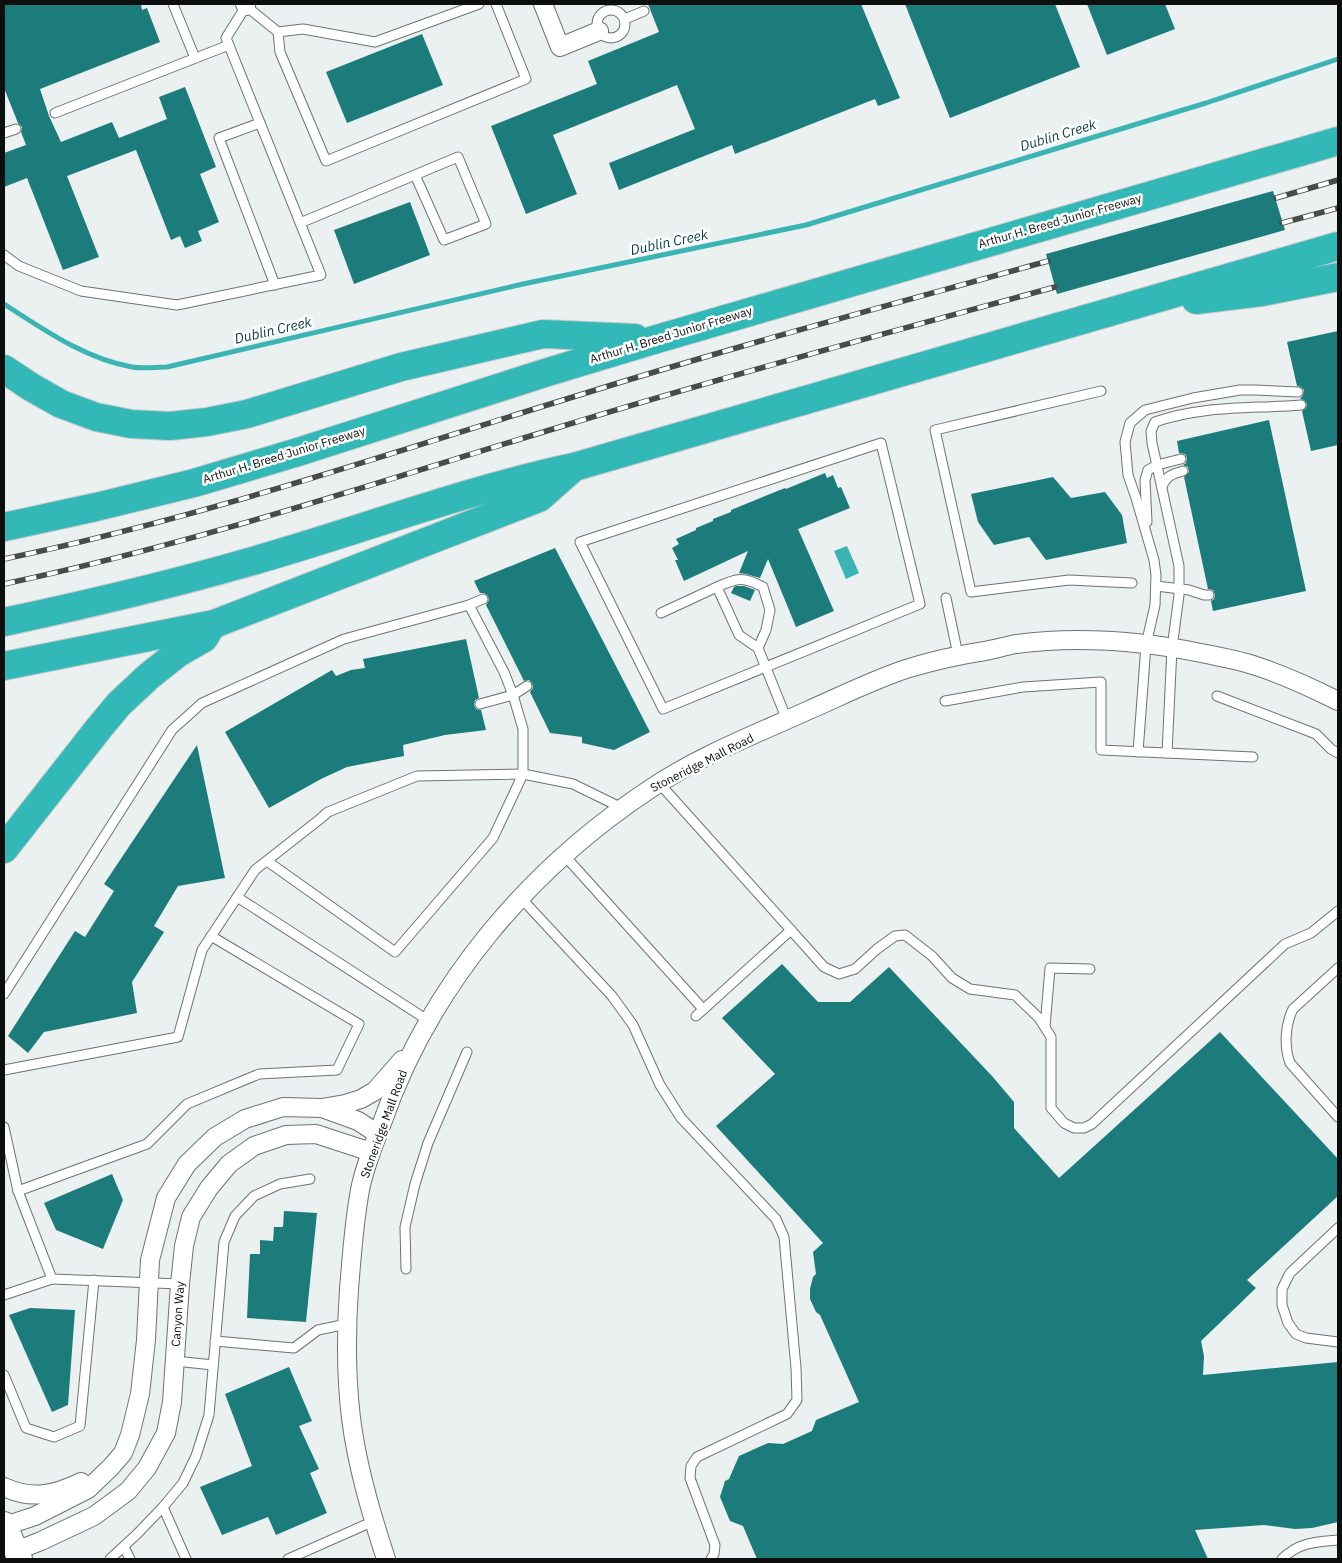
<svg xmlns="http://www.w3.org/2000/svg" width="1342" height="1563" font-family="'IBM Plex Sans',sans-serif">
<rect width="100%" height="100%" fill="#ebf0f0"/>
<!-- water -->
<path fill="#3bb4b3" d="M847,546L859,573L846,579L834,551Z"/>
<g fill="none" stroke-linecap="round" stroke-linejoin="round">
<!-- stream -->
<path stroke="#3bb4b3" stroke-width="5" d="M4,304C43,329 85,359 132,367C143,369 155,367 167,367L523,284L806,225L1206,103L1338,59"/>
</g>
<!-- building -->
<g fill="#1c7c7b">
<path d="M4,4H141L142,10L147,8L160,42L40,89L49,116L61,142L112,122L119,138L167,119L159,97L185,87L216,167L200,174L219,222L198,231L202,241L185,248L180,236L171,240L136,150L67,176L99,257L63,270L27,178L4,187V153L26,145L21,132L22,127L18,123L4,88Z"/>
<path d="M648,4H861L900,98L878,106L875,99L735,154L732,145L619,190L609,163L695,129L677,85L553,135L577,194L526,214L491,126L597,84L588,61L659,32Z"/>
<path d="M905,4H1055L1080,67L950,118Z"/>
<path d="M1087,4H1165L1175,29L1107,55Z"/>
<path d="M422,34L443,85L347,123L326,72Z"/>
<path d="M1273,191L1285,230L1057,294L1046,254Z"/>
<path d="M410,202L430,255L354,284L334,230Z"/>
<path d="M1338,331V445L1311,451L1302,411L1306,408L1307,404L1304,400L1300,399L1303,395L1304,390L1301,387L1297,386L1287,342Z"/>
<path d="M1269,420L1306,591L1213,611L1211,601L1214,599L1215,595L1213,590L1208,589L1184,477L1189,472L1188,467L1183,465L1186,463L1187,458L1185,454L1179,453L1177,441Z"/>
<path d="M825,473L827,478L833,475L838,488L841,487L850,508L798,529L834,611L796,627L768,559L760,578L746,574L739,573L748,551L684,581L675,560H678L672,548L679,544L676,539L696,530V528L713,521V519L731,512V510L785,488L786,489Z"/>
<path d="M1053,477L1071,498L1105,492L1122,515L1127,543L1046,560L1029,537L994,545L978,522L971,494Z"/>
<path d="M555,548L650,732L614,750L582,743V737L550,733L530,692L533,688L532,683L529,680L524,681L486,605L489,600L488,596L484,593H480L474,581Z"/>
<path d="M736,586H744L755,590L750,601L731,593L734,587Z"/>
<path d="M466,639L479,698L475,700L474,705L476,709L481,710L486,730L445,735L403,745L404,756L347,767L321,779L269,808L225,732L332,670L336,676L351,670L365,668L363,659Z"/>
<path d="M197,745L225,878L178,886L154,926L164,932L132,982L137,1013L44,1032L28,1053L8,1036L75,931L85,937L114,891L104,884Z"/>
<path d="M782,964L818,1002H850L889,967L992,1076L1014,1102V1128L1059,1178L1220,1032L1338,1159V1196L1247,1280L1256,1288L1201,1341L1204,1356L1203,1375L1338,1362V1522L1312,1528L1295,1529L1264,1525L1195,1530L1208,1559H757L743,1526L730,1521L720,1497L725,1481L729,1479L739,1456L768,1443L783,1444L812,1431L816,1420L859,1402L820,1315L816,1312L810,1299V1289L813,1277L816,1274L813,1252L823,1243L716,1126L775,1074L722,1018Z"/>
<path d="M112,1174L123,1200L103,1249L56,1230L44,1203Z"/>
<path d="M284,1211L317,1213L306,1322L247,1318L250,1254H260V1240L273,1241L274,1227H283Z"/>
<path d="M30,1308L75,1310L68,1405L52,1412L9,1315Z"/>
<path d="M289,1367L312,1421L299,1426L319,1469L310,1473L327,1513L276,1535L268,1517L222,1535L200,1487L252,1466L225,1394Z"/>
</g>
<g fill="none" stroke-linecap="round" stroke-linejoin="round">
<defs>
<g id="service">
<path d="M173,4L195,58"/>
<circle cx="611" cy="24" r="14"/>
<path d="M625,19L644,11"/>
<path d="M278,32L303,29L375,42L479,4"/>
<path d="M55,113L229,45"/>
<path d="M260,123L219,138L275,285"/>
<path d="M4,133L16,129"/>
<path d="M300,223L458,157L486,224L444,240L415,175"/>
<path d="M4,255L19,266L81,291L177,305L321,275L226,38L246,6L278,32L280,52L326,161L526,79L496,4"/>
<path d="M1101,391L935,430L971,592L1069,580L1132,583"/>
<path d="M881,443L920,604L663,709L580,542Z"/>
<path d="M1162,487C1166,476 1172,474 1183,471"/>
<path d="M1147,522L1145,480L1148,470L1157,465L1181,459"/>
<path d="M1156,586L1189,590L1204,595H1209"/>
<path d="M946,598L958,655"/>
<path d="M483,599L469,605L504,672L513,695L523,729V774L573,784L622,808"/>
<path d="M661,613L717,587"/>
<path d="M758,648L739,635L717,587C737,578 743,576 763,587L770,610L766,630L758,648L787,720"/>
<path d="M1217,696L1316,734L1331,749L1338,753"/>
<path d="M945,701L1023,687L1101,682V750L1253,757"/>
<path d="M480,704L513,695L527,686"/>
<path d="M1138,752L1146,645L1155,605L1156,575L1154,560L1136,498L1128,475L1125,442L1130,423L1145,410L1193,398L1240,390H1255L1298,392"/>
<path d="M1167,753L1172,648L1179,595V566L1152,443L1151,431L1155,422C1202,405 1253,409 1301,405"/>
<path d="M659,783L824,967L839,974L855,969L877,949L895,936L905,935L932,956L952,978L970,989L1015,995L1039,1018L1051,1037V1108L1064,1123L1074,1128H1084L1092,1124L1285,944L1311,933L1338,911"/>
<path d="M564,855L703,1009"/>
<path d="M237,897L429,1021"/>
<path d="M520,897L612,996L625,1014L633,1025L660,1085L681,1118L776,1219L784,1237L796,1368L797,1400L787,1414L697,1457L691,1466L690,1478L715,1545L714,1554L711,1559"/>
<path d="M1338,968L1293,1009C1285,1025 1284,1047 1290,1063L1338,1117"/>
<path d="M4,994L172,730L202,703L344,639L469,605"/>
<path d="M696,1016L791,930"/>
<path d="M1045,1027L1050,968L1090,969"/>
<path d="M4,1070L178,1037L202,950L255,870L320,819L328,812L417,776L523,774L493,838L395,952L267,861"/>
<path d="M4,1127L18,1191L52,1279L180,1284"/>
<path d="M18,1191L147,1144L187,1104L259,1074L337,1070L359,1024L211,936"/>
<path d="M1338,1228L1290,1273L1282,1289V1305L1288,1323L1296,1334L1306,1338L1338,1342"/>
<path d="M406,1269L405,1227L415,1184L428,1143L467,1052"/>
<path d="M4,1295L52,1279"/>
<path d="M215,1341L294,1348L318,1330L347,1324"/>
<path d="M175,1361L213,1365"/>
<path d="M4,1375L26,1428L54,1437L80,1426L94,1280"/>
<path d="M163,1507L186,1559"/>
<path d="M124,1547L130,1559"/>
<path d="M110,1559L137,1534L163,1507L183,1483L196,1456L209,1415L224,1242L235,1216L254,1196L280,1184L310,1179"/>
<path d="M288,1559L374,1521"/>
<path d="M1282,1559C1299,1542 1316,1542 1338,1540"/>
</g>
<g id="minor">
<path d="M245,4L246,6"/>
<path d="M543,4L560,47L599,31"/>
<path d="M322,1108L358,1121L378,1134"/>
<path d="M4,1487C32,1500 54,1495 81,1482"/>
<path d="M5,1526L35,1516L88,1489L111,1467L123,1453L130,1435L140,1394L146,1340L150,1260L166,1198L187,1164L215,1137L245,1119L283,1107L322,1108L345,1104L361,1099L375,1091L402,1060"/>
<path d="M16,1551L41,1541L94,1516L128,1491L147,1468L166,1433L172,1402L180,1284L184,1246L191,1217L209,1188L229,1164L254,1146L286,1135L316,1134L371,1152"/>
<path d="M386,1559C371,1513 357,1466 351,1418C346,1376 346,1332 349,1289C352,1254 354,1219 361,1185C366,1164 374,1143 382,1123C430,985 529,869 650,789C699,756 756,734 809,710C841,696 873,680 906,669C932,661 958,655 985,651C995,649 1006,646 1016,644C1078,636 1141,641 1201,653C1220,657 1239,660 1256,666C1284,675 1312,688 1338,701"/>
</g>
<path id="secondary" d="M4,1524L20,1559"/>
<g id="motorway">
<path d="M1196,300L1262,292L1338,277"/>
<path d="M4,369L31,387L61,404L96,417L131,424L170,426L207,422L247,414L401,367L543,334L635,338"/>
<path d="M4,527L96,507L194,483L298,452L548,372L657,339L1338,141"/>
<path d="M4,622C98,602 191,580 283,552C380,523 475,488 574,467L1338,246"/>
<path d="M4,666L214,624L539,498L573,468"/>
<path d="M4,849L99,728L119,704L149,676L178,653L204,638L212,625"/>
</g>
</defs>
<!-- service casing -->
<use href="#service" stroke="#6e7372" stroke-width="11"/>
<!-- minor casing -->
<use href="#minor" stroke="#6e7372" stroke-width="20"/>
<!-- secondary casing -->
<use href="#secondary" stroke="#6e7372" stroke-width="26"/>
<!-- motorway casing -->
<use href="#motorway" stroke="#cacaca" stroke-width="30"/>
<!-- service -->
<use href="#service" stroke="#fff" stroke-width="9"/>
<!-- minor -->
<use href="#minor" stroke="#fff" stroke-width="18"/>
<!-- secondary -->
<use href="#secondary" stroke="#fff" stroke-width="24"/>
<!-- motorway -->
<use href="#motorway" stroke="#32b9b7" stroke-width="28"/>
<defs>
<g id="rail">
<path d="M1276,198L1338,180"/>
<path d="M1282,223L1338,208"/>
<path d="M4,559C202,518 393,452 586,393C739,345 894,304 1048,261"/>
<path d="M4,584C194,544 378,482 563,426C726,376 891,332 1055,287"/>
</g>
</defs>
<!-- rail casing -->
<use href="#rail" stroke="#494b4b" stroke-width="5.5"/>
<!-- rail -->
<use href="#rail" stroke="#fff" stroke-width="4" stroke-dasharray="11" stroke-linecap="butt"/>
</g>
<g text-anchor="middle" stroke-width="5" stroke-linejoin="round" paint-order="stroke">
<!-- street labels -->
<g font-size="12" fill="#0d0e0e" stroke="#fff">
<text transform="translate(1060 221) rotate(-16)" y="4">Arthur H. Breed Junior Freeway</text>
<text transform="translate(671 335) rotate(-17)" y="4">Arthur H. Breed Junior Freeway</text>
<text transform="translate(284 455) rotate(-17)" y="4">Arthur H. Breed Junior Freeway</text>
<text transform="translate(702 763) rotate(-27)" y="4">Stoneridge Mall Road</text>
<text transform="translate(384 1124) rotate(-70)" y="4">Stoneridge Mall Road</text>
<text transform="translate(178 1314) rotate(-86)" y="4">Canyon Way</text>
</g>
<!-- water labels -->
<g font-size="14" font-style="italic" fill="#073f3f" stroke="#fff">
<text transform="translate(1058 135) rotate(-17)" y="5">Dublin Creek</text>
<text transform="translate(669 242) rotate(-12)" y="5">Dublin Creek</text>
<text transform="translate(273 330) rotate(-13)" y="5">Dublin Creek</text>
</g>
</g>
<!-- border -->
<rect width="1342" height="1563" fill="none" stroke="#0d0e0e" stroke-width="10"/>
</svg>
